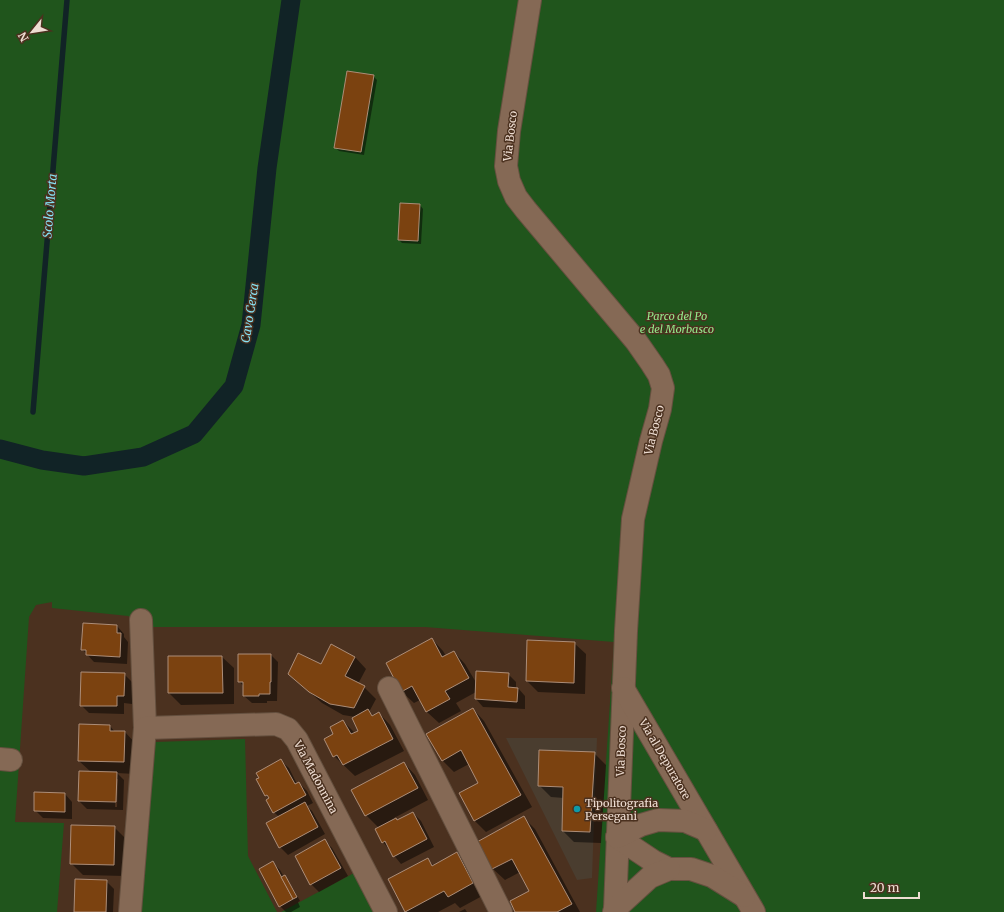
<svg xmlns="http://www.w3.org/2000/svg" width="1004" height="912" font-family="Merriweather,serif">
<rect width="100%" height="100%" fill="#4b311f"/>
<!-- industrial -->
<path fill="#4a3d2f" d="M506,738H597L592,878L577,880Z"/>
<!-- green -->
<g fill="#20551c">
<path d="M0,0H1004V912H596L614,642L425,627H150L128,616L52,608V602L36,605L29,617L15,822L64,823L57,912H0Z"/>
<path d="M245,739L248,856L277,912H141L155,742Z"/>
<path d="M354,873L374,912H281Z"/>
</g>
<!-- shadow -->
<g fill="#0007" fill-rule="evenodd">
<path d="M373,76L377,80L364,155L339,151L335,147Z"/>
<path d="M420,205L423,209L421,244L402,243L399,240Z"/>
<path d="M117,626L124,634V637L128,642L127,664L94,662L82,649Z"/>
<path d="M432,639L443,651L446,656L454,652L465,664L477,684L508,674L516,682V688H518L525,696V709L483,707L476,699V692L456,703L461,711L439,723L427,712L420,700L414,703L402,692Z"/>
<path d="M574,643L586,654L585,694L538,692L527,681Z"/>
<path d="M271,655L278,662L277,701H267V703H252L244,696V687L239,681Z"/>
<path d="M222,657L234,668V704L181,705L169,693Z"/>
<path d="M355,657L366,669L358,684L364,687L376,699L369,712L373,716L379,713L390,725L404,751L355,776L334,756V734L343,721L355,733L359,732L356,717L343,715L322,703L289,674Z"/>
<path d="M124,674L132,682V704L124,703V714L89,713L81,705Z"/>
<path d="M473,709L484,721L532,807L486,832L475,821L460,794L480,783L469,764L454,772L442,760Z"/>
<path d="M110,726L115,732H125L136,744L135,774L117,773L124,780L123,810L87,809L79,801L91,772L79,761ZM116,779H118L117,807H115Z"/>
<path d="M594,753L606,765L601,843L574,842L563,831L564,798L551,797L539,785Z"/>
<path d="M281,761L289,768L297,784L299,783L307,791L313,803L307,806L312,811L325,834L288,855L280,847L279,817L274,812L267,800L269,799L266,795Z"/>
<path d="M404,763L415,775L428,800L394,818L398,821L413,813L421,821L434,847L401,864L383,842L379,828L366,815Z"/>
<path d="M65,794L72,802V819L43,818L35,810Z"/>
<path d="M524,818L535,829L580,912H517L530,891L520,872L505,880L493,869L479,842Z"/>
<path d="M114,827L126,839L125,876L83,875L71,863Z"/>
<path d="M325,841L332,848L348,876L319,892L311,884Z"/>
<path d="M457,854L468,865L484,895L460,908L455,903L438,912H407L389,880L427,859L434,866Z"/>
<path d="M273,863L280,870L284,877L288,880L300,901L298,902L300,907L291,912H286L280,906Z"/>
<path d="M106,881L114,889L113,912H75Z"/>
<path d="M465,909L467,912H459Z"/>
</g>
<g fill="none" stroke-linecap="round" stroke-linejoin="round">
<!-- stream -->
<path stroke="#112326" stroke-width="5.5" d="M33,412L67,0"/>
<!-- canal -->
<path stroke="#112326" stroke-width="19" d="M0,449L42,460L84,466L143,457L194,434L234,386L251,325L267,168L291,0"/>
</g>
<!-- building -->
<g fill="#7b4210" stroke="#ac8d78">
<path d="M347,71L374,75L361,152L334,148Z"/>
<path d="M400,203L420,204L418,241L398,240Z"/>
<path d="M83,623L117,625V633H121L120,657L86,655V650H81Z"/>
<path d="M432,638L442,657L454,651L469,678L445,691L450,699L426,712L412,686L401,692L386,663Z"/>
<path d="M527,640L575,642L574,683L526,681Z"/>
<path d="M331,644L355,657L345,676L365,686L354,708L330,704L309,692L288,674L298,653L321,664Z"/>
<path d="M238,654H271V682H270V694H259V696H243V682H238Z"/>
<path d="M168,656H222L223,693H168Z"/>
<path d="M476,671L509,673L508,687L518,688L517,702L475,699Z"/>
<path d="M81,672L125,673L124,696H117V706H80Z"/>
<path d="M473,708L521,795L474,821L459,793L478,783L461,750L442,761L426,734Z"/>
<path d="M368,709L372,716L379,712L393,739L343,765L337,755L333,757L324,739L333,734L330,727L343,720L351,734L358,731L352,718Z"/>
<path d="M79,724L110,725V731H125L124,762L78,761Z"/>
<path d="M539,750L595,752L590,832L562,831L563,787L538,786Z"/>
<path d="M281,759L295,784L299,782L306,795L273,813L266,800L269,798L267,795L265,796L256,779L259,778L256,773Z"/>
<path d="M404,762L418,788L365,816L351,790Z"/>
<path d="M79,771L117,772L116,802L78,801Z"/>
<path d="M34,792L65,793V812L34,811Z"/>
<path d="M305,802L318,827L279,848L266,823Z"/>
<path d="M413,812L427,839L393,857L385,841L382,843L375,829L396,818L397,820Z"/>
<path d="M524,816L572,904L557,912H515L510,901L529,891L512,859L492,869L477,842Z"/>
<path d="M71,825L115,826L114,865L70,864Z"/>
<path d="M325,839L341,868L310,885L295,856Z"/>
<path d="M457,852L473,883L448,897L444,891L405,912L388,879L428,858L432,866Z"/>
<path d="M273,861L293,899L279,907L259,869Z"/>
<path d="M285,875L297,897L293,899L281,877Z"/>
<path d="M75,879L107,880L106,912H74Z"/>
</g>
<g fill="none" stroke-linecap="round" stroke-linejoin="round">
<defs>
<g id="minor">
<path d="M530,0L509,131L506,166L509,181L516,197L526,210L636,341L652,364L659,375L663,388L660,409L651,441L633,519L626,631L615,909L614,912"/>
<path d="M141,620L145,728"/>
<path d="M389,688L501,912"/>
<path d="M623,688L754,912"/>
<path d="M0,759L11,760"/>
<path d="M617,837L653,861L669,869H691L712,876L744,896"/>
<path d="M617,837L641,825L658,820L685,821L706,830"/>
<path d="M615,909L650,877L669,869"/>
<path d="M130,912L145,728L276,724L288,729L297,740L386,912"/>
</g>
</defs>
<!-- minor casing -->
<use href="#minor" stroke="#65503f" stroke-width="24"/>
<!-- minor -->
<use href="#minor" stroke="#856955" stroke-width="22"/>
</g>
<!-- markers -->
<circle fill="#0f9aa8" stroke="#4b311f" stroke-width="1.5" cx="577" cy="809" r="4"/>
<g text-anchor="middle" stroke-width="3" stroke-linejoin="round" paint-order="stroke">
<!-- street labels -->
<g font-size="11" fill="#eeddd2" stroke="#4b311f">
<text transform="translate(510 136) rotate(-83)" y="4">Via Bosco</text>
<text transform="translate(654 430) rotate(-76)" y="4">Via Bosco</text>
<text transform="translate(621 751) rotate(-88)" y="4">Via Bosco</text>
<text transform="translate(665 759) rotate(60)" y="4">Via al Depuratore</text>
<text transform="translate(316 777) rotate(62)" y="4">Via Madonnina</text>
</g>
<!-- park labels -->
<g font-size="11" font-style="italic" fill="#94eb8c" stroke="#4b311f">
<text x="677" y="320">Parco del Po<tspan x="677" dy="13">e del Morbasco</tspan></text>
</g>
<!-- poi labels -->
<g font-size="11" fill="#eeddd2" stroke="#4b311f" text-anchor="start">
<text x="585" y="807">Tipolitografia<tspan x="585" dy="13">Persegani</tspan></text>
</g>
<!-- water labels -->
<g font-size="12" font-style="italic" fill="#86e3f6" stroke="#4b311f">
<text transform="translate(50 206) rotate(-85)" y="4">Scolo Morta</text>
<text transform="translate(250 313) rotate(-81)" y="4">Cavo Cerca</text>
</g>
</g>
<!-- north arrow -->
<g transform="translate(32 32) rotate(240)" stroke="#4b311f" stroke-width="3" paint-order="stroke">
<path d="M0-3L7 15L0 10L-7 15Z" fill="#eeddd2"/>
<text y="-6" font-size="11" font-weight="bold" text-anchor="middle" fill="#eeddd2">N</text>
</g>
<!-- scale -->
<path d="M864 892v6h55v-6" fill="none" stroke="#eeddd2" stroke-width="2"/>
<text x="870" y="892" font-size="12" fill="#eeddd2" stroke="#4b311f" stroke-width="3" paint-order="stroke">20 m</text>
</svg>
